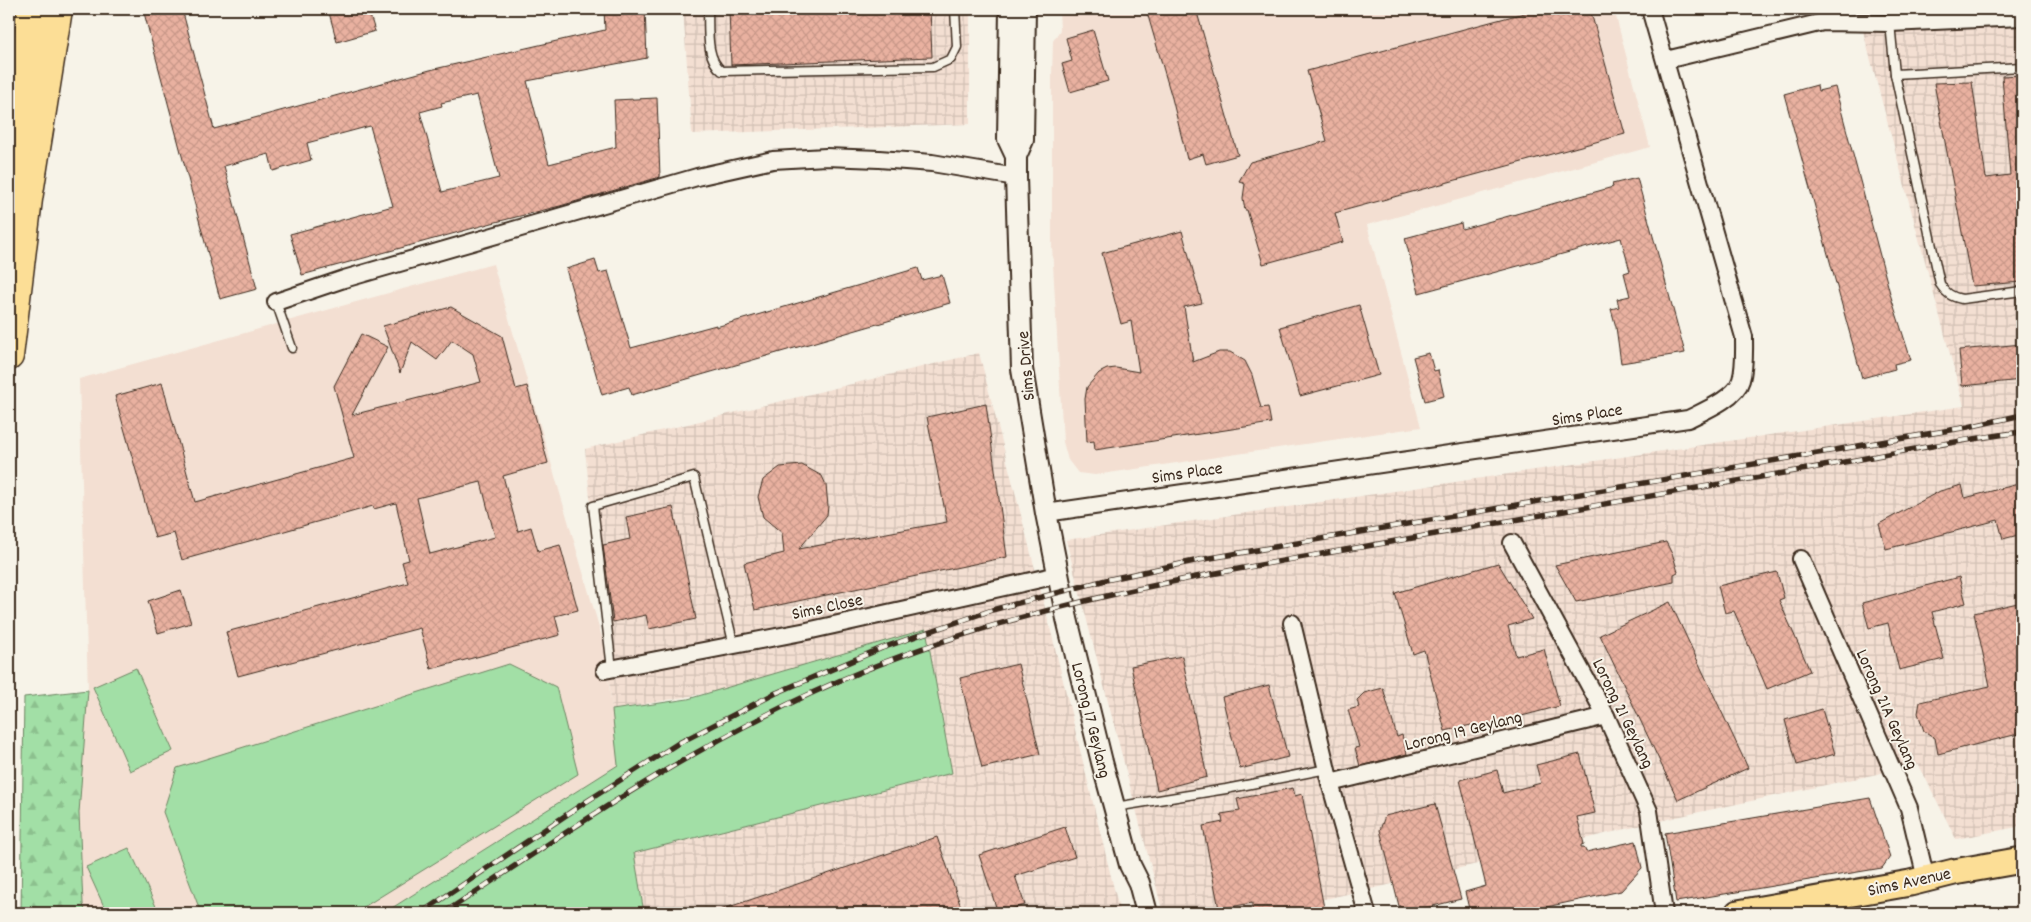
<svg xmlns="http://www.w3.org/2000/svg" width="2031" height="922" font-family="Dekko,sans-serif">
<defs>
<pattern id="industrial-grid" width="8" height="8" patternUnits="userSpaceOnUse" patternTransform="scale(1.25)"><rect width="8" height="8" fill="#f3dfd2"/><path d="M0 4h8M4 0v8" fill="none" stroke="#d1c0b4"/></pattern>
<pattern id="forest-firs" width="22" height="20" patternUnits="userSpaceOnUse" patternTransform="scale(1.25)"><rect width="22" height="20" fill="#a2dfa6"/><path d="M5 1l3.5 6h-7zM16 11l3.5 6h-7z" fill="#8cc08e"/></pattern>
<pattern id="building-cross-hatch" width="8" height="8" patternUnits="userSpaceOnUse" patternTransform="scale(1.25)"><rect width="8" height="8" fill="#e9b1a0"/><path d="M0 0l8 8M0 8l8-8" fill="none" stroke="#c99889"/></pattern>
</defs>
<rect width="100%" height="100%" fill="#f7f3e8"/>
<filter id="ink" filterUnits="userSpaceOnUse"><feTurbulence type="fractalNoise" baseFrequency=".02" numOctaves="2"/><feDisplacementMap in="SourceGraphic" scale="10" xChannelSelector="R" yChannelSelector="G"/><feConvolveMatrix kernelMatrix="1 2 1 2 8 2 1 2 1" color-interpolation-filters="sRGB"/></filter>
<g filter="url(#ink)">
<!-- built -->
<g fill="#f3dfd2">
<path d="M1059,9H1614L1650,147L1367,225L1421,427L1095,475L1078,473L1068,460L1063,442L1052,246V76L1053,41L1060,30Z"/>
<path d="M493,264L604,644L619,765L384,913H86L83,904L79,813L88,690L79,379Z"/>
</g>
<!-- industrial -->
<g fill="url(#industrial-grid)">
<path d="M683,9H970V124L692,134Z"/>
<path d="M1857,9H2022V826L1956,839L1919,765L1681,816L1384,886L1260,913H1163L1066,540L1964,406Z"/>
<path d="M979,353L1048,619L1120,913H644L634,853L952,773L930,653L612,710L585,449Z"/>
</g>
<!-- grass -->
<g fill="#a2dfa6" stroke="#6e8462">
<path d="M926,629L952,773L634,853L644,913H384L618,765L612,710L688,699Z"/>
<path d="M509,664L556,687L578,774L354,913H201L163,812L177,768Z"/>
<path d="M136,668L173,751L130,771L93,687Z"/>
<path d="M129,848L159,913H107L86,867Z"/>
</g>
<!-- forest -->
<path fill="url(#forest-firs)" stroke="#6e8462" d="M88,690L79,813L83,904L86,913H21L24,697Z"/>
<!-- building -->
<g fill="url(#building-cross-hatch)" stroke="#3b2a1e" fill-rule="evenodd">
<path d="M143,9H182L214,129L430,70L605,30L604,9H645L647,58L527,81L549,164L616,147L614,100L657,98L660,177L560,206L492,223L302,275L290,234L393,206L370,126L307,143L311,160L273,171L269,154L224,166L257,289L220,299ZM477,95L499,178L442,192L420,112L442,106L441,103Z"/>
<path d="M328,9H368L375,31L337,42Z"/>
<path d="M729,9H930L932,57L731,65Z"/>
<path d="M1146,9H1196L1238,155L1206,164L1203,154L1187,159L1172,98Z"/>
<path d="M1539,9H1590L1625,134L1335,213L1343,242L1263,264L1247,210H1245L1243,198L1245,184L1239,181L1250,162L1327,141L1307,71Z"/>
<path d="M1093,30L1108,81L1070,92L1062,64L1072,61L1066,38Z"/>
<path d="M2022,75V282L1972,286L1934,83L1972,82L1986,178L2010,175L2002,76Z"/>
<path d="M1817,85L1818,91L1835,87L1891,297L1911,360L1894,364L1895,369L1862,378L1784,94Z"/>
<path d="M1637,178L1685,353L1621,363L1616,327L1611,309L1619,307L1617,299L1630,296L1624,273L1630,271L1621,238L1419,293L1405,238L1461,223L1462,229L1613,187L1612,184Z"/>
<path d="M1182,231L1202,303L1184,307L1193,362L1219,352H1230L1245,361L1252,375L1261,408L1268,407L1271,423L1095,450L1094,441L1087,442L1085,399L1087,387L1099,373L1107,369L1116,368L1139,372L1131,321L1121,324L1102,253Z"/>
<path d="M595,260L599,273L608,271L631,348L716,325V327L918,268L922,280L942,275L950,303L632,395L629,387L602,395L566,269Z"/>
<path d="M1359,305L1379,375L1300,396L1280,327Z"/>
<path d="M451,307L502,336L516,389L527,386L548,463L503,476L518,531L531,527L538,551L560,545L578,610L555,616L560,635L431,669L420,628L238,676L226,632L408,583L402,562L409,560L396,503L374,509L373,506L182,560L174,533L155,538L115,396L162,383L195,502L354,458L334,386L361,334L388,347L352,415L481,382L473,354L452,340L437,360L412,342L400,373L383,326ZM481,482L495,537L430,554L417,498Z"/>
<path d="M2022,344V380L1962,386L1959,350Z"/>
<path d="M1429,353L1434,371L1438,370L1444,396L1425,401L1413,357Z"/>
<path d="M986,404L1007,557L755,610L744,563L784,553L782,533L763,517L758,497L763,480L780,467L802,465L822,476L826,485L828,506L827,515L799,549L947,522L927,417Z"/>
<path d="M2022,483V534L2003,539L1998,520L1886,549L1879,524L1940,491L1962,485L1965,498Z"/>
<path d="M673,507L696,619L649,629L646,615L613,622L603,545L630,539L626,517Z"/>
<path d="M1666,542L1673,556L1678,572L1674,574V582L1576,602L1555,565Z"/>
<path d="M1498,563L1532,619L1508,626L1516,656L1544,649L1560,706L1472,729L1471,725L1445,731L1424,650L1413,654L1395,593Z"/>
<path d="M1777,572L1784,598L1779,600L1810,671L1767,689L1734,611L1725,613L1718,586Z"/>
<path d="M1959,577L1966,603L1932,612L1944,659L1899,670L1888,623L1869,628L1862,603Z"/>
<path d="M181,590L191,623L158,633L148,601Z"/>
<path d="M1670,602L1748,768L1678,800L1600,635Z"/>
<path d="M2022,602V733L1938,754L1935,738L1924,731L1918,713L1920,702L1990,686L1974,613Z"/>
<path d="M1182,656L1207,777L1157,790L1131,666Z"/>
<path d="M1018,664L1040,754L982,768L960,678Z"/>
<path d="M1269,685L1288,757L1240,769L1222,697Z"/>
<path d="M1383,688L1397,737L1402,735L1407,754L1360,766L1355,748L1359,747L1348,710L1359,707L1357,700L1364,693Z"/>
<path d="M1822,709L1835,754L1797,765L1785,720Z"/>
<path d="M1580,754L1595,813L1577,817L1584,844L1581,845V847H1584L1586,852L1636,841L1642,868L1621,891L1537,909L1538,913H1470L1465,892L1486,886L1460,780L1497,770L1503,793L1541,783L1536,765Z"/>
<path d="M1293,788L1295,796L1302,794L1325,913H1252V903L1219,909L1203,826L1223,822L1221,814L1240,811L1237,799Z"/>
<path d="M1870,798L1890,857L1882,868L1676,902L1665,833Z"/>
<path d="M1435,804L1461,899L1409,912L1399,906L1380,830L1385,816Z"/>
<path d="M1065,827L1075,857L1015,876L1025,905L998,913L979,855Z"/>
<path d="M937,837L962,910L954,913H720V910Z"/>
</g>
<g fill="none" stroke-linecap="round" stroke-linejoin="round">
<defs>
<g id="service">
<path d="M708,9C709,29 705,58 722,71L933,67L951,59L957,47L955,9"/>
<path d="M1890,23L1895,74L1940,284C1946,293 1951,297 1962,299L2022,291"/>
<path d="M1895,74L2022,67"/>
<path d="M276,302L292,348"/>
<path d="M612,669L593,506L694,477L734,646"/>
<path d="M1115,807L1226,789L1327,769"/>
</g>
<g id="minor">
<path d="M1666,60L1823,22L1890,23L2022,17"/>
<path d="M276,302L344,279L697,177L773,160L826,157L879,159L932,163L1016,177"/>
<path d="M1046,513L1688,419C1704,411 1736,398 1741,380C1745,367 1744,350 1744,337L1650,9"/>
<path d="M1512,543L1606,716L1649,811L1664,913"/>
<path d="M1801,559L1909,808L1926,879"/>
<path d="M1292,623L1330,783L1367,913"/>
<path d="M605,670L807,631L1058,575"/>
<path d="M1330,783L1606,716"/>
</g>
<g id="tertiary">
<path d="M1010,9L1008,139L1016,156"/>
<path d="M1025,9L1023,140L1016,156V177L1022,369L1046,513L1067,619L1102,762L1130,865L1139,883L1147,913"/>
</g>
<path id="primary" d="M1738,913L1910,883L1954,872L2022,860"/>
<g id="motorway">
<path d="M11,194L31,9"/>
<path d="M9,356L28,199L58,9"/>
</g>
</defs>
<!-- service casing -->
<use href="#service" stroke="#3b2a1e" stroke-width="11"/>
<!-- minor casing -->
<use href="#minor" stroke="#3b2a1e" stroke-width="20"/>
<!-- tertiary casing -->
<use href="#tertiary" stroke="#3b2a1e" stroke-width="24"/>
<!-- primary casing -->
<use href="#primary" stroke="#3b2a1e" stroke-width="29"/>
<!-- motorway casing -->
<use href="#motorway" stroke="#3b2a1e" stroke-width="31"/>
<!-- service -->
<use href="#service" stroke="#f7f3e8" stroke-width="8"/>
<!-- minor -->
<use href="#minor" stroke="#f7f3e8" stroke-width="16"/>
<!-- tertiary -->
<use href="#tertiary" stroke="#f7f3e8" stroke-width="20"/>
<!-- primary -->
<use href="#primary" stroke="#fcde96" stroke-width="25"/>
<!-- motorway -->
<use href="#motorway" stroke="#fcde96" stroke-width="28"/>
<defs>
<g id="rail">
<path d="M421,913L581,805L677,744L776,693L882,648L992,610L1106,580L1199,560L1968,427L2022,415"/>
<path d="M444,913C579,823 714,731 865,670C1052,594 1254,567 1452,531C1570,510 1689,489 1807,469C1879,456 1950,441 2022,432"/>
</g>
</defs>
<!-- rail casing -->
<use href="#rail" stroke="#3b2a1e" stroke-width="5.5"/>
<!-- rail -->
<use href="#rail" stroke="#f7f3e8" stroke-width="4" stroke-dasharray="11" stroke-linecap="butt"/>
</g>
</g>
<g text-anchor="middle" stroke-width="4" stroke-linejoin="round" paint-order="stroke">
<!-- street labels -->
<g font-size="18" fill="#3b2a1e" stroke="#f7f3e8">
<text transform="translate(1025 366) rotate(-95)" y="6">Sims Drive</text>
<text transform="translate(1587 414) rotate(-9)" y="6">Sims Place</text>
<text transform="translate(1187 472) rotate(-8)" y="6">Sims Place</text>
<text transform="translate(827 606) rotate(-12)" y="6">Sims Close</text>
<text transform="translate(1888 709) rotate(66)" y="6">Lorong 21A Geylang</text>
<text transform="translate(1624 713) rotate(64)" y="6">Lorong 21 Geylang</text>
<text transform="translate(1092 720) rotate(76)" y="6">Lorong 17 Geylang</text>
<text transform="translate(1463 730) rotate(-14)" y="6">Lorong 19 Geylang</text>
<text transform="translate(1909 881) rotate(-12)" y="6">Sims Avenue</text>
</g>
</g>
<!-- margin -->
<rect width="2031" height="922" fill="none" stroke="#f7f3e8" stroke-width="30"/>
<rect x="15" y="15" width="2001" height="892" fill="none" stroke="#3b2a1e" stroke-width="2" filter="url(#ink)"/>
</svg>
